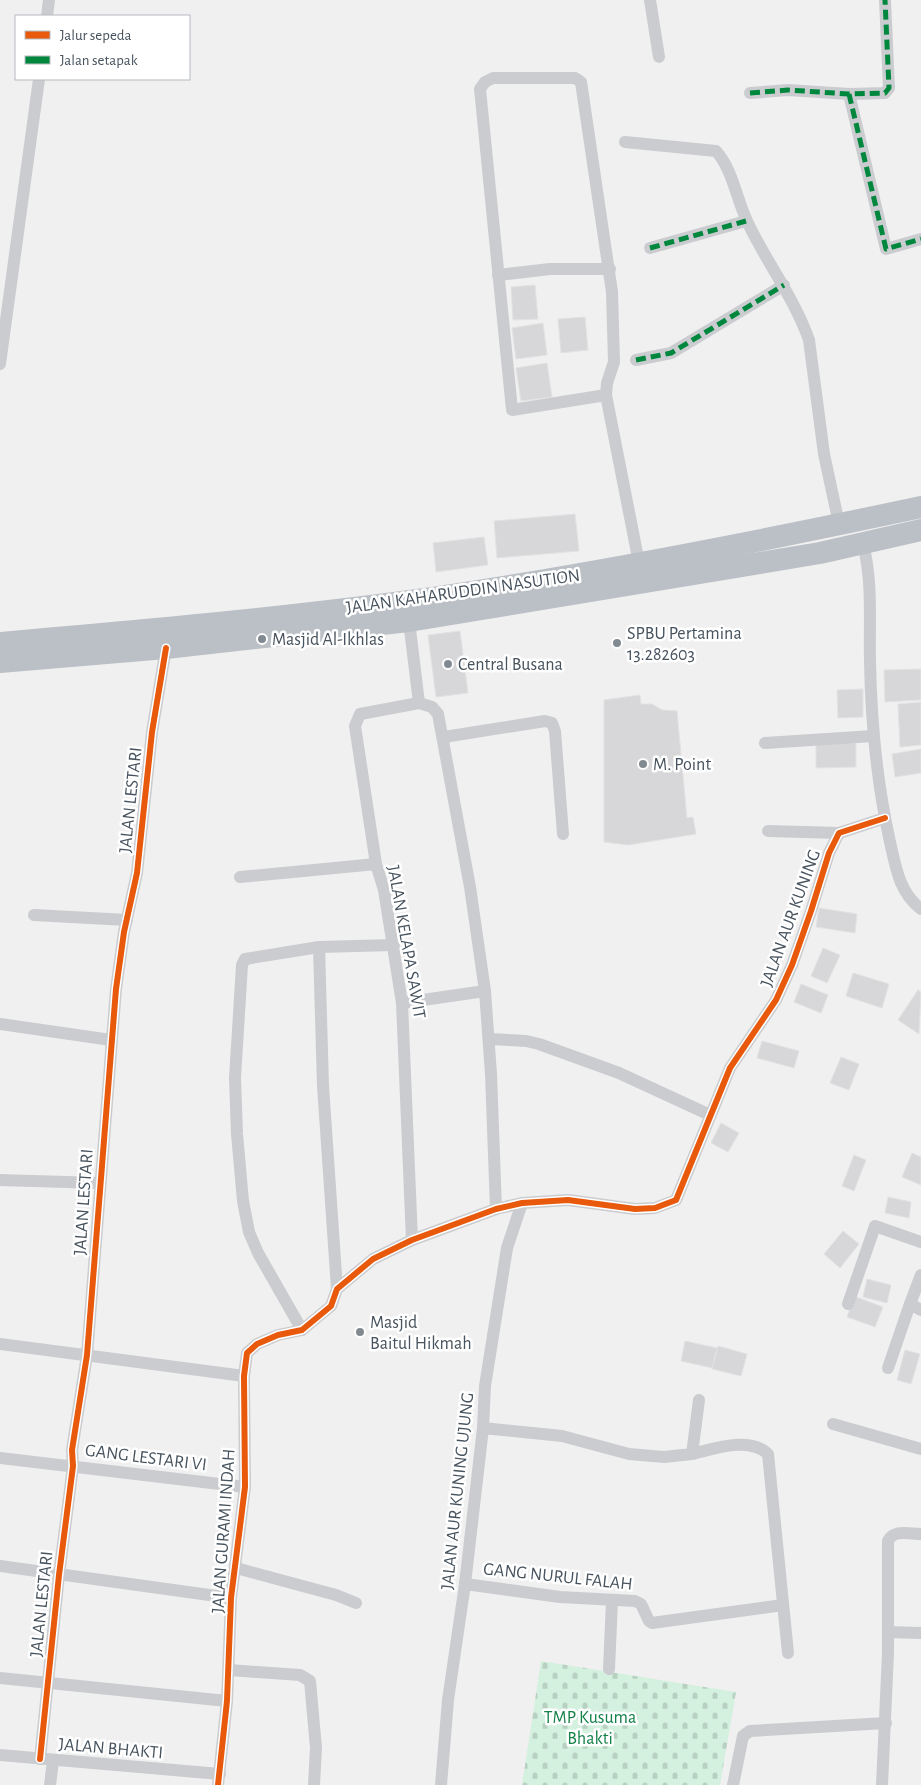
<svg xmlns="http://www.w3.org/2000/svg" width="921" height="1785" viewBox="0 0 921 1785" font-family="'Alegreya Sans',sans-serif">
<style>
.cemetery{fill:url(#cemetery-stones)}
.building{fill:#d7d7d9;stroke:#e2e2e3}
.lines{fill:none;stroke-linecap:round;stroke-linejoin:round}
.street{stroke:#cacccf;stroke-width:12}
.highway{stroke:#bbc0c6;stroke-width:22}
.quiet{stroke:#00873e;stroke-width:5;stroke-dasharray:10 5;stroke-linecap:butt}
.cycleway-casing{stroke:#fff;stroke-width:9}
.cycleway{stroke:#e8590c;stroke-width:6}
.poi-dot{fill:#828a91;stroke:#fff;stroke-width:2}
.labels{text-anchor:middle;stroke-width:5;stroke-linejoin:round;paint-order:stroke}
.street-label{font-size:18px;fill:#47535e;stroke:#fff}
.poi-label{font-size:18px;fill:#47535e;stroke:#fff;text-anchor:start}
.park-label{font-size:18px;fill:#158249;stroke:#fff}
</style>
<defs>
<pattern id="cemetery-stones" width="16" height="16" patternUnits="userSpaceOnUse" patternTransform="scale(1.25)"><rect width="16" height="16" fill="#d4f0de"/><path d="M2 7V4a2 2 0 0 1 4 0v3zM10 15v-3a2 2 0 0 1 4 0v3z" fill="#b7d0c1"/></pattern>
</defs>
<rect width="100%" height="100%" fill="#f1f0f0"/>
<polygon class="cemetery" points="541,1661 736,1692 720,1785 522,1785"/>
<g class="building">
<polygon points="535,285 538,319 513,320 511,287"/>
<polygon points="585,317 588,350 561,353 558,319"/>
<polygon points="543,323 547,355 516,359 512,328"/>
<polygon points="547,363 552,397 521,401 516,368"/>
<polygon points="575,514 579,551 497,558 494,521"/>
<polygon points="484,537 488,565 436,572 433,543"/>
<polygon points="460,631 468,693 436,697 428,635"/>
<polygon points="921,669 921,700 885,702 884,670"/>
<polygon points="863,689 863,717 838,718 837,690"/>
<polygon points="640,695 641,704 652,704 662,710 677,711 687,818 693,817 696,834 628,845 604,842 604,700"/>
<polygon points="921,702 921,745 900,747 898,704"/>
<polygon points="816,743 856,743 856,767 816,768"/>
<polygon points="921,749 921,773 895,777 892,754"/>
<polygon points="819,908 857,914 855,933 816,927"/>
<polygon points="823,948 840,955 827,983 811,976"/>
<polygon points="853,973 889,984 882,1008 846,996"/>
<polygon points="801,984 828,995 821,1013 794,1002"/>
<polygon points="918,990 921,992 919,1034 898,1020"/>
<polygon points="762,1041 799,1051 794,1068 757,1058"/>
<polygon points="841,1057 859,1064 849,1090 830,1083"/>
<polygon points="721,1123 739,1133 728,1152 711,1143"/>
<polygon points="912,1153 921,1157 921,1185 902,1177"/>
<polygon points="854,1155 866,1160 854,1191 842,1186"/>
<polygon points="888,1197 911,1202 909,1218 885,1213"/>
<polygon points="843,1231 859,1244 840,1268 824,1254"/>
<polygon points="867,1279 891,1285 887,1303 863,1297"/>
<polygon points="854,1296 883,1307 875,1327 847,1317"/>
<polygon points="685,1341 717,1348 712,1368 681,1361"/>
<polygon points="718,1346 747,1354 741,1376 712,1369"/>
<polygon points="905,1350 920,1354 911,1384 897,1380"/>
</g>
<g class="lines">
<g class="street">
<polyline points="650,0 659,57"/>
<polyline points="47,16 49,0"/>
<polyline points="750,93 788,90 849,94 885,93 889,88 885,0"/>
<polyline points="849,94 886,249 921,239"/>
<path d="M625,142L716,151C733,170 736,198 747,221C766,262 794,297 809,340L824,454L839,524"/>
<polyline points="650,248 746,221"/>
<polyline points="498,275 550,269 610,269"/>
<polyline points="636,360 671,353 784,285"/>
<polyline points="0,364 39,79"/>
<polyline points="606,395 512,410 480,89 485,82 493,78 575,78 581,82 612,292 614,362 607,383 606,395 639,563"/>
<path d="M863,544C873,582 869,623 870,661C871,722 877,783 890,842C896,868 899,892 921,909"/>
<polyline points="409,621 419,703 432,707 438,714 470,887 485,991 491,1074 496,1209"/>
<polyline points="444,737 545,721 552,723 555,731 563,834"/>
<polyline points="765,743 873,736"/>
<polyline points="768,831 839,833"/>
<polyline points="240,877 376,864"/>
<polyline points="34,915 127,920"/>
<polyline points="319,947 323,1086 337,1289"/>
<polyline points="402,1003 485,991"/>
<polyline points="0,1024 111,1040"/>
<polyline points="490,1039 526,1041 539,1044 619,1073 710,1115"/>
<polyline points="0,1180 100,1183"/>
<polyline points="412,1240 402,1003 384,890 376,864 355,726 360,714 419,703"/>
<polyline points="921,1275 910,1304 921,1310"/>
<polyline points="848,1304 875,1226 921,1242"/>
<polyline points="302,1330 258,1253 249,1232 243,1201 237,1134 235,1078 242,965 245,959 319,947 394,945"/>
<polyline points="0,1344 244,1376"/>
<polyline points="888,1368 910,1304"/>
<polyline points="833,1424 921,1449"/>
<polyline points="483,1428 562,1436 629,1454 664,1457 692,1454 699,1400"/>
<path d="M692,1454C714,1449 749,1436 768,1454L788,1653"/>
<polyline points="0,1458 245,1487"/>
<polyline points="0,1566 231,1598"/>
<polyline points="236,1568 336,1595 356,1603"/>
<polyline points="465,1584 560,1597 635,1601 641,1604 649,1621 652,1623 783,1605"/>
<polyline points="888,1632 921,1633"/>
<polyline points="609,1669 612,1601"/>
<polyline points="229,1670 300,1675 310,1681 316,1748 314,1785"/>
<polyline points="0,1678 227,1701"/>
<polyline points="0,1755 220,1774"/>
<polyline points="40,1759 59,1575 73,1466 72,1450 87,1355 116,989 124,932 137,873 152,732 166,648"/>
<polyline points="50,1785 53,1761"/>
<polyline points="218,1785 227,1701 231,1598 245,1487 244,1376 247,1353 257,1344 278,1335 302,1330 331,1306 337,1289 373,1259 412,1240 496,1209 522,1203 568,1200 635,1209 655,1208 676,1200 730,1068 776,1000 792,965 811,911 829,853 839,833 885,818"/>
<polyline points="441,1785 448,1700 465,1584 483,1428 485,1386 507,1248 522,1203"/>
<polyline points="733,1785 743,1736 750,1731 886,1723"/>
<path d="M882,1785L888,1653V1541C894,1529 909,1534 921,1534"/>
</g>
<g class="highway">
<path d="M0,643C137,631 274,619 410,601C581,577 752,543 921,507"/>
<polyline points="0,662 166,648 409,621 820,553 921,530"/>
</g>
<g class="quiet">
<polyline points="750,93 788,90 849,94 885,93 889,88 885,0"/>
<polyline points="849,94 886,249 921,239"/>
<polyline points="650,248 746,221"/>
<polyline points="636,360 671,353 784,285"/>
</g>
<defs>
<g id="cycleway">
<polyline points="40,1759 59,1575 73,1466 72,1450 87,1355 116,989 124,932 137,873 152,732 166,648"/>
<polyline points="218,1785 227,1701 231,1598 245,1487 244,1376 247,1353 257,1344 278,1335 302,1330 331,1306 337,1289 373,1259 412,1240 496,1209 522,1203 568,1200 635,1209 655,1208 676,1200 730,1068 776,1000 792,965 811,911 829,853 839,833 885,818"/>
</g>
</defs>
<use href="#cycleway" class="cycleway-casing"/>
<use href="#cycleway" class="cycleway"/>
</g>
<g class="poi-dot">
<circle cx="262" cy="639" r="5"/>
<circle cx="617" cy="643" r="5"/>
<circle cx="448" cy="664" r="5"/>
<circle cx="643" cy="764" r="5"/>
<circle cx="360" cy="1332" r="5"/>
</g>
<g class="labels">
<g class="street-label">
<text transform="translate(463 591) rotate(-8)" y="6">JALAN KAHARUDDIN NASUTION</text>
<text transform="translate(130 800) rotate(-84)" y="6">JALAN LESTARI</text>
<text transform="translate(790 918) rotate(-70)" y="6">JALAN AUR KUNING</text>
<text transform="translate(407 942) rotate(80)" y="6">JALAN KELAPA SAWIT</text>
<text transform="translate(83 1202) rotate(-86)" y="6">JALAN LESTARI</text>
<text transform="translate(146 1457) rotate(7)" y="6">GANG LESTARI VI</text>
<text transform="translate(457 1491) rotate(-84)" y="6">JALAN AUR KUNING UJUNG</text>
<text transform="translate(223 1531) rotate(-86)" y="6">JALAN GURAMI INDAH</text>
<text transform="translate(558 1576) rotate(6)" y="6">GANG NURUL FALAH</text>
<text transform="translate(41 1604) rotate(-84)" y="6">JALAN LESTARI</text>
<text transform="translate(111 1748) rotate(5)" y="6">JALAN BHAKTI</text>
</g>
<g class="poi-label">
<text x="627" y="639">SPBU Pertamina<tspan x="627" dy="21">13.282603</tspan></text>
<text x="272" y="645">Masjid Al-Ikhlas</text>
<text x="458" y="670">Central Busana</text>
<text x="653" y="770">M. Point</text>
<text x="370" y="1328">Masjid<tspan x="370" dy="21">Baitul Hikmah</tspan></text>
</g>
<g class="park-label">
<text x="590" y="1723">TMP Kusuma<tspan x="590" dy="21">Bhakti</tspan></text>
</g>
</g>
<rect x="15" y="15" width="175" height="65" fill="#ffffff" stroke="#b5babf"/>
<rect x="25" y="31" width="25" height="8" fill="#e8590c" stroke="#b5babf"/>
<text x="60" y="40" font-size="15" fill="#47535e">Jalur sepeda</text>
<rect x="25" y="56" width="25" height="8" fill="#00873e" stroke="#b5babf"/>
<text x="60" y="65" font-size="15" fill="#47535e">Jalan setapak</text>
</svg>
